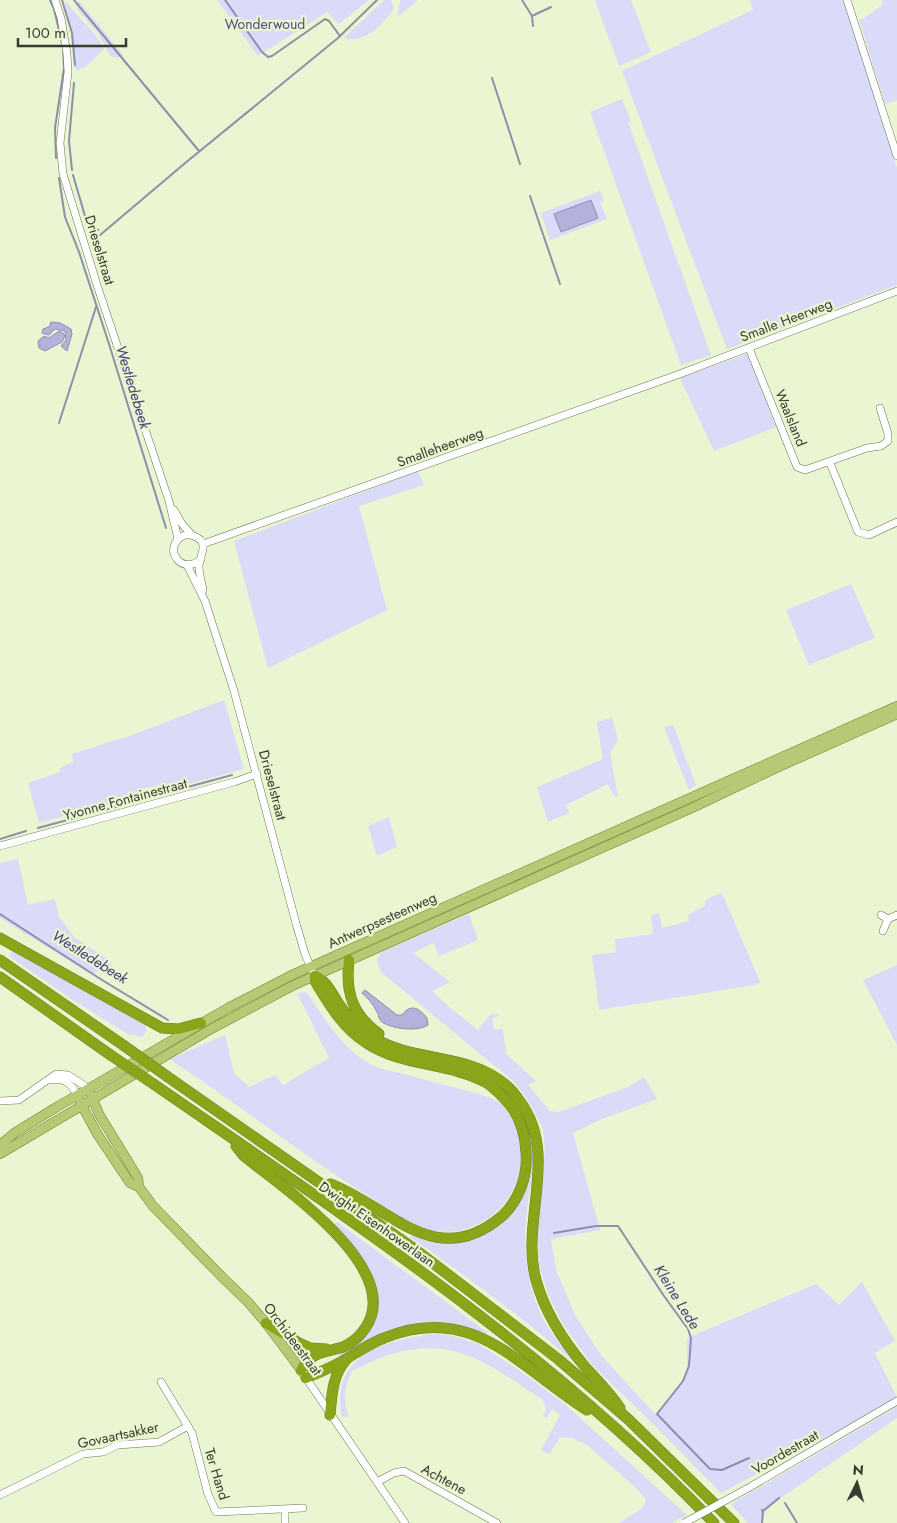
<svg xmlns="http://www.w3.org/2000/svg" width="897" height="1523" viewBox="0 0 897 1523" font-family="Jost,sans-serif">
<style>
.green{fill:#dadaf9}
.water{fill:#b4b2dd;stroke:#8f8fa9}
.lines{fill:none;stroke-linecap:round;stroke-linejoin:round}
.stream{stroke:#8f8fa9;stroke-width:2}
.minor-casing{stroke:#6b7555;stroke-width:8}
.major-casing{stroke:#6d8121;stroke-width:10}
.highway-casing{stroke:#6d8121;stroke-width:11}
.minor{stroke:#fff;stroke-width:7}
.major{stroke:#b8c976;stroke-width:9}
.highway{stroke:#89a51a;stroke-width:10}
.minor-bridge-casing{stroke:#6b7555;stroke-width:8;stroke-linecap:butt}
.highway-bridge-casing{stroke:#6d8121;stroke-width:11;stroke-linecap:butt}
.minor-bridge{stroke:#fff;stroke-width:7}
.highway-bridge{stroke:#89a51a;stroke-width:10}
.labels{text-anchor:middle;stroke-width:4.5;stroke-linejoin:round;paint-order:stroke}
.park-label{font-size:14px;fill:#4f4a82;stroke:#eaf5d1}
.street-label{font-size:14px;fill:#393d2f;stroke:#eaf5d1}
.water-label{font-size:15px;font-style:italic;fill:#464077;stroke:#eaf5d1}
</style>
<rect width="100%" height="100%" fill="#eaf5d1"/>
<g class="green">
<polygon points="217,0 369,0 339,24 327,12 258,56"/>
<path d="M384,0H391L394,9C384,23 364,45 344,38Z"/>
<polygon points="400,0 418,0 397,17"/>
<polygon points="595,0 631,0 651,52 619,66"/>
<polygon points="750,0 845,0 897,168 897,285 727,349 622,71 753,10"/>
<polygon points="882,0 897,0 897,100 885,104 859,20 863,19 882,5"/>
<polygon points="65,1 97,37 104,49 85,67 77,71 74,67 73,42"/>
<polygon points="79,1 124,56 115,58 110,55 98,33 77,9 76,5"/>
<polygon points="622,99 631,121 628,122 711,355 681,365 590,112"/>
<polygon points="600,191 604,201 600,203 607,219 550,240 541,213"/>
<polygon points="747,354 776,427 714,451 680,378"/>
<polygon points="418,471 424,485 359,506 387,610 268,668 234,541"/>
<polygon points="851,584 875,638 809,665 786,610"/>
<polygon points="224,700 244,769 162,791 160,785 141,789 143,794 39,823 28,783 60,772 60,768 73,762 72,754 132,735"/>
<polygon points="612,718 618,740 610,753 618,796 615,797 608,784 566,805 569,813 548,822 537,787 603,759 597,722"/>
<polygon points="673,725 696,785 689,790 664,727"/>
<polygon points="389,817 397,847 377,856 368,826"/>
<polygon points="18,859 28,905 55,899 59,917 75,938 110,960 113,971 107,967 93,974 89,973 0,918 0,863"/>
<polygon points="722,893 760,982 755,985 599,1010 592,955 616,952 615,939 653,934 651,915 659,913 662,928 689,921 688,915 705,906 705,901 711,897"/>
<path d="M469,914L478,940L439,956L433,943L413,953L450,982L432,991L448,1006L478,1030L490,1015L499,1014V1016L492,1018L494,1030L503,1029L506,1054L536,1081L528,1085L550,1111L559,1112L628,1087L644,1077L657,1099L602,1119L573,1133L600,1230L551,1239L556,1270L575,1315L601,1355L655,1414C664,1405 683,1386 686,1373C688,1362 687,1349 687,1338L816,1284L839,1305L862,1282L895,1341L875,1353L897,1397L858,1420L721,1493L649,1420L592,1365L563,1324L549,1297L539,1265L537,1230L545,1150L543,1129L534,1111L523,1093L513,1081L388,978L381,972L377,961L380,953L384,951Z"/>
<polygon points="14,949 146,1026 146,1031 143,1037 128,1034 70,998 9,956"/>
<polygon points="897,965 897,1045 863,980"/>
<path d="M306,992C326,1019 340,1047 370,1064C377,1069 387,1070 395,1072C420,1078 444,1085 468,1091C478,1094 492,1097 500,1103C503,1105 506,1109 507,1112C521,1130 524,1154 518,1177C507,1216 463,1242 423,1228C402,1222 383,1205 365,1194C298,1152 236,1102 169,1059L225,1035L234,1073L249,1087L275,1075L283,1085L329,1058L297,993Z"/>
<path d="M528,1128H531C538,1159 529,1188 526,1219C523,1259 529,1303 554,1336C560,1344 567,1352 573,1360L574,1362C522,1317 466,1276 410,1237L412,1235L429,1242L464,1243L465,1241L504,1220L531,1160Z"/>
<path d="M337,1222L488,1333L486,1336C477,1332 467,1328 458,1325C415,1313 373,1337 338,1357L337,1355L351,1348L371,1325L375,1318L376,1295L374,1280L361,1257L334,1225Z"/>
<path d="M433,1334L449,1335L477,1343L519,1370L567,1406L687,1515L672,1523H619L640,1510L645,1504V1498L635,1487L587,1445L572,1438L560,1437L549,1454L541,1450L560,1415L552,1409L547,1418L543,1416L546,1409L543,1400C491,1366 456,1335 391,1354C378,1358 365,1365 352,1371C344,1390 342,1397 349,1416L342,1417C330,1355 383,1341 433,1334Z"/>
<polygon points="897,1407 897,1418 785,1495 765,1511 763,1523 748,1523 731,1504"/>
</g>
<g class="water">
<polygon points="591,200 598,218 561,232 554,214"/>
<polygon points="51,322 60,323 71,329 72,334 67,351 61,346 66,340 65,331 55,329 49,335 42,333 43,329 49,327"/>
<polygon points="59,331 63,333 65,336 62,342 45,351 39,348 38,341 44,336 49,338"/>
<path d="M365,990L397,1015H402C411,1003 419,1008 427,1018L428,1025C418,1032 392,1029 382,1022C378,1019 379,1015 377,1012C373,1004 368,998 362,993Z"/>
</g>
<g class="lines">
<g class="stream">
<polyline points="50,0 54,9 62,43"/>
<polyline points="62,0 72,33 75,65"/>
<polyline points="74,0 199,151"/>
<polyline points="225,0 262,52 268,57 272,56 325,19 329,21 340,36"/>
<polyline points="522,0 532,16 551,7"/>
<polyline points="532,16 533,26"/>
<polyline points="492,78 520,164"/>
<polyline points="56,158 55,128 64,68 63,48"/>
<polyline points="72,170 69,141 74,83"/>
<polyline points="73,175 85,216"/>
<polyline points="59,178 65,217 79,252 109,344 166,528"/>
<polyline points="530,196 560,284"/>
<polyline points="90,234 93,241 184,164 338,38 377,0"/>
<polyline points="59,423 96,307"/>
<polyline points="162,794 232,775"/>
<polyline points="38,828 145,799"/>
<polyline points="0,839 26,831"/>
<polyline points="0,914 102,980 168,1020"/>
<polyline points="554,1233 596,1226 618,1226 664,1296 688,1329 691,1338 689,1366 683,1381 657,1414 710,1469 722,1470 749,1458"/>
<polyline points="785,1503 797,1523"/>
<polyline points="762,1510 763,1511 762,1523"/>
<polyline points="763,1511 779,1498"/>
</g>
<defs>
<g id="minor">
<polyline points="55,0 61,18 67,54 68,72 60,143 63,174 97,285 169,501 178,539"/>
<polyline points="847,0 897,156"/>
<polyline points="749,348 797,467 805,470 867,448 881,446 888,441 888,434 880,408"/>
<polyline points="830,463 858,532 869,535 897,522"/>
<polyline points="174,510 182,524 192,535"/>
<polyline points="203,544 677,375 897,291"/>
<path d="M201,559C194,566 183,567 177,559C167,547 181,530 194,536C211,543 199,555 199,567C199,574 202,583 203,590"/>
<polyline points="187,565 205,601 234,691 297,927 305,954 312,970"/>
<polyline points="0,846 234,782 257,774"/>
<polyline points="881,915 888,919 897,915"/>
<polyline points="883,931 888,919"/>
<path d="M49,1080C65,1079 69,1080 77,1095"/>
<polyline points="0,1101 19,1100 56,1074 68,1075 85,1086 88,1089"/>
<polyline points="306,1378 405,1523"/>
<polyline points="161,1382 192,1433 208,1494 216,1512 303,1508"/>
<polyline points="377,1482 394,1473 404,1471 497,1523"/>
<polyline points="750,1487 897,1401"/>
<polyline points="0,1495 83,1454 103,1452 118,1445 159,1442 188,1426"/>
<polyline points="285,1510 285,1523"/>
</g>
<g id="major">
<polyline points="91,1095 99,1114 138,1178 139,1187"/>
<polyline points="80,1102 98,1135 130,1183 139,1187 153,1206 224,1279 247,1301 266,1323 304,1374"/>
<polyline points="0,1145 16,1132 55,1108 228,1008 294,974 897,706"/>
<polyline points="0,1154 211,1029 292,986 694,807 774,769 897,714"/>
</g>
<g id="highway">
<polyline points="0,938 162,1028 178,1029 201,1023"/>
<polyline points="0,960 123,1045"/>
<path d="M349,960C345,993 353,1015 379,1034"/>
<path d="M315,976C328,981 333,997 341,1007C350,1019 361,1030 374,1038C415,1063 469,1052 507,1086C513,1091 517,1097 521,1103C559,1156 520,1222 536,1280C545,1313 564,1342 586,1368C598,1381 610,1393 620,1408"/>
<path d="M315,976V981C329,1004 342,1027 365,1042C401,1067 449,1062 487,1083C493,1087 498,1092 504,1098C519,1113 525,1131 526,1152C528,1176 519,1201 501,1217C435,1272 389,1206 330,1184"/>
<polyline points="0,977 109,1054"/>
<polyline points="168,1077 416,1250 558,1359 628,1419 734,1523"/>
<path d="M155,1085C349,1219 550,1351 714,1523"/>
<path d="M236,1146L244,1156C282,1187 404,1268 366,1327C361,1335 352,1343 343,1347C331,1351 317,1351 308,1361C305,1363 303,1367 301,1370"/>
<polyline points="266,1323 299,1343 310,1348 326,1349"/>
<path d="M306,1378C318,1373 330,1368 341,1362C355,1354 368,1344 384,1338C473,1301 520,1368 587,1410"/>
<path d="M330,1415C332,1395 332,1376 346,1360"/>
</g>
</defs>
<use href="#minor" class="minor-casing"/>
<use href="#major" class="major-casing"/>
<use href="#highway" class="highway-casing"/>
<use href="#minor" class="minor"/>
<use href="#major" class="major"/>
<use href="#highway" class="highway"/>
<defs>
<polyline id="minor-bridge" points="684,1523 750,1487"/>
<g id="highway-bridge">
<polyline points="123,1045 168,1077"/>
<polyline points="109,1054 155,1085"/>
</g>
</defs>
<use href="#minor-bridge" class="minor-bridge-casing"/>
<use href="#highway-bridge" class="highway-bridge-casing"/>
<use href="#minor-bridge" class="minor-bridge"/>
<use href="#highway-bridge" class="highway-bridge"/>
</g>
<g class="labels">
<g class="park-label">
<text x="265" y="29">Wonderwoud</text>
</g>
<g class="street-label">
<text transform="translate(100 250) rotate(73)" y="5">Drieselstraat</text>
<text transform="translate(786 320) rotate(-21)" y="5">Smalle Heerweg</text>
<text transform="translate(791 418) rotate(68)" y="5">Waalsland</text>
<text transform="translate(440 447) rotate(-20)" y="5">Smalleheerweg</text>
<text transform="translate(273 785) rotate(75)" y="5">Drieselstraat</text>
<text transform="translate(125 799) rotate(-15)" y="5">Yvonne Fontainestraat</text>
<text transform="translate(382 920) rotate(-24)" y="5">Antwerpsesteenweg</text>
<text transform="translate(377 1224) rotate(35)" y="5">Dwight Eisenhowerlaan</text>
<text transform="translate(293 1339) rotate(53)" y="5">Orchideestraat</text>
<text transform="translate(118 1435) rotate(-12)" y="5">Govaartsakker</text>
<text transform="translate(785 1452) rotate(-30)" y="5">Voordestraat</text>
<text transform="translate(217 1474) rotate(73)" y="5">Ter Hand</text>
<text transform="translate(444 1479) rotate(28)" y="5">Achtene</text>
</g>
<g class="water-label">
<text transform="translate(133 387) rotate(73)" y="5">Westledebeek</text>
<text transform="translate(90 957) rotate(32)" y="5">Westledebeek</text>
<text transform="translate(677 1297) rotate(58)" y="5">Kleine Lede</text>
</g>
</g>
<g transform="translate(857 1483) rotate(5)" stroke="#eaf5d1" stroke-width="4" paint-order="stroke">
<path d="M0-4L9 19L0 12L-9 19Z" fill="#393d2f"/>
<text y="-8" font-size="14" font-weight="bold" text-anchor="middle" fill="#393d2f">N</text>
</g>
<path d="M18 38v8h108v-8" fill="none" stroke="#393d2f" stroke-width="2.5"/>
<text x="25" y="38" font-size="15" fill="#393d2f" stroke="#eaf5d1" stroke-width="4" paint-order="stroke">100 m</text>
</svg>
